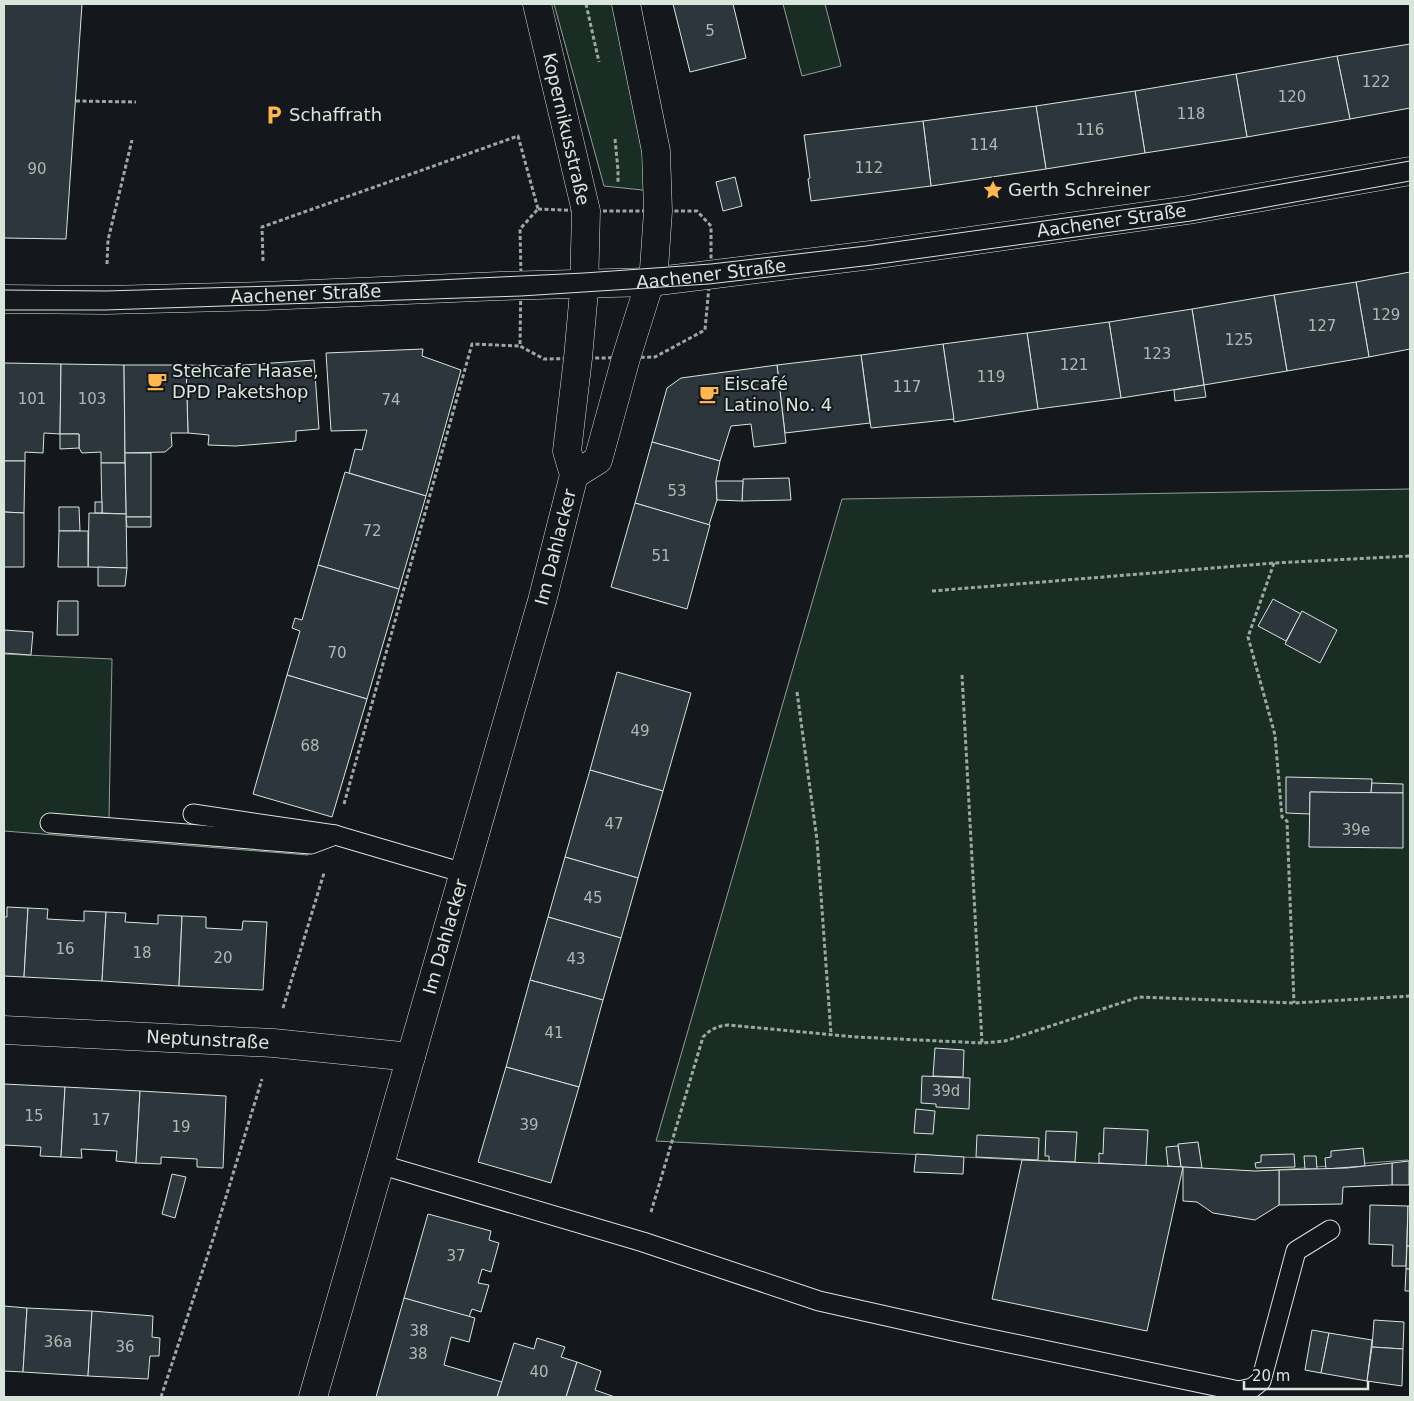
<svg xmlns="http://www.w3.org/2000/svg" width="1414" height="1401" viewBox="0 0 1414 1401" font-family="'DejaVu Sans',sans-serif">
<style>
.green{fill:#1a2d24;stroke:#939e99}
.building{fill:#2c363c;stroke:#d8e6dc}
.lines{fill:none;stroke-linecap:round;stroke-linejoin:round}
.service-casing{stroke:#d8e6dc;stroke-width:21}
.minor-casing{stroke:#d8e6dc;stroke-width:29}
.path{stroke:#9da8a2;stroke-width:3;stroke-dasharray:4 2.5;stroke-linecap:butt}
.service{stroke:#14181c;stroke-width:19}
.minor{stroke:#14181c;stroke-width:28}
.tram{stroke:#d8e6dc;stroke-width:1}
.labels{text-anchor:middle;stroke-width:4;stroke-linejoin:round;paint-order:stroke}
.number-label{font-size:15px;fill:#adbab4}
.poi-label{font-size:18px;fill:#d8e6dc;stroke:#14181c;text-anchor:start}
.street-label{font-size:18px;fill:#d8e6dc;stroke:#14181c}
</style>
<rect width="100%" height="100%" fill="#14181c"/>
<g class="green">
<polygon points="554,4 621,4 652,191 604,186"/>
<polygon points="783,4 825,4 841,66 802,76"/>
<polygon points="1410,489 1410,1170 1408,1160 1251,1172 656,1141 842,499"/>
<polygon points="4,654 112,659 109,819 313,835 308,855 4,831"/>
</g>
<g class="building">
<polygon points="4,4 82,4 66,239 4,238"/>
<polygon points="673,4 733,4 746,58 690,72"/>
<polygon points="1410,44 1410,108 1350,119 1337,56"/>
<polygon points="1337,56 1350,119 1247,137 1236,74"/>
<polygon points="1236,74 1247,137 1145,153 1135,91"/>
<polygon points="1135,91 1145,153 1046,169 1036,106"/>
<polygon points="1036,106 1046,169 931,186 923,121"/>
<polygon points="923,121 931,186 811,201 808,179 810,178 804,135"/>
<polygon points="735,177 742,206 723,211 716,182"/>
<polygon points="1410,272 1410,349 1369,357 1356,282"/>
<polygon points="1356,282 1369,357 1287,371 1274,295"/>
<polygon points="1274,295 1287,371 1204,385 1192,309"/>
<polygon points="1192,309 1204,385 1121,398 1109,322"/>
<polygon points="1109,322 1121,398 1038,409 1027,333"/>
<polygon points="1027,333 1038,409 954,422 943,344"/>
<polygon points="943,344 954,419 871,428 861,355"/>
<polygon points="423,349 422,356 461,370 426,496 349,473 355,449 362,450 367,430 331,431 326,353"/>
<polygon points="861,355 870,423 785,433 777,365"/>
<polygon points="314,360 319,429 296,431 296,441 236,446 208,445 209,435 188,433 186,365 231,366"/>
<polygon points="4,363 61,364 60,434 44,433 43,453 25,452 25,461 4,461"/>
<polygon points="61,364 124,365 125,463 101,463 101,452 82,453 79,448 79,434 60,434"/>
<polygon points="124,365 186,365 188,433 171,433 172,446 165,452 125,453"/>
<polygon points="777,365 786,443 754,447 751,424 731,426 720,461 652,442 667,388 681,378"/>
<polygon points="1204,385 1206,397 1175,401 1174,390"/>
<polygon points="60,434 79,434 79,448 60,449"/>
<polygon points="652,442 720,461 716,481 717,500 709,525 635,503"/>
<polygon points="125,453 151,453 151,517 126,517"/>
<polygon points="4,461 25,461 24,513 4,512"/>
<polygon points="101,463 125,463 126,514 102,513"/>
<polygon points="345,472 426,496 399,589 318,565"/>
<polygon points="789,478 791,500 742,501 743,479"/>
<polygon points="716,481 743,481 742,501 717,500"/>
<rect x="95" y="502" width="7" height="11"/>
<polygon points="635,503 710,525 687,609 611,587"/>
<polygon points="59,507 79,507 80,531 59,531"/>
<polygon points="4,512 24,513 24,567 4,567"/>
<polygon points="89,513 126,514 127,568 88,567"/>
<polygon points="126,517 151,517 151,527 127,527"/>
<polygon points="59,531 88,531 88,567 58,567"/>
<polygon points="318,565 399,589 367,699 287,675 300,631 292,628 295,618 302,620"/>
<polygon points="98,567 127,568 125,586 98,586"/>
<polygon points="1273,599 1301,614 1286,641 1258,626"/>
<polygon points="58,601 78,601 78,635 57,635"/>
<polygon points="1302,611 1337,630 1320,663 1285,644"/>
<polygon points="4,630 33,632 31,655 4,653"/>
<polygon points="617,672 691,693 663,791 590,770"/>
<polygon points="287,675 367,699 332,817 253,794"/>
<polygon points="590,770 663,791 638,878 565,857"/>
<polygon points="1286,777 1372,779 1371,793 1310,792 1310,814 1286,813"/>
<polygon points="1372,783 1403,784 1403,793 1371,793"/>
<polygon points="1310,792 1403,793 1403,848 1309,847"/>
<polygon points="565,857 638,878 621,938 548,917"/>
<polygon points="7,907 28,908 24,977 4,976 4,917 7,917"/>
<polygon points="28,908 48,909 47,919 84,921 84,911 106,912 102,981 24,977"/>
<polygon points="106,912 126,913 125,922 158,924 158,915 182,916 179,986 102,981"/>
<polygon points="182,916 206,917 206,928 242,930 243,921 267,922 263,990 179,986"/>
<polygon points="548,917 621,938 603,1000 530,980"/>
<polygon points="530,980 603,1000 579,1087 506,1067"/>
<polygon points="935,1048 964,1050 963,1077 933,1076"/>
<polygon points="506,1067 579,1087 551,1183 478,1162"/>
<polygon points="922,1076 970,1078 969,1109 936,1107 936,1104 921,1103"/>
<polygon points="4,1084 65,1087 61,1157 40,1156 41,1147 4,1145 4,1151"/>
<polygon points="65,1087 140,1091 136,1163 116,1161 117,1151 81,1149 82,1158 61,1157"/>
<polygon points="140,1091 226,1096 223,1168 197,1167 197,1159 161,1157 161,1164 136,1163"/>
<polygon points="916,1109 935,1111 933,1134 914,1133"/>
<polygon points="1104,1128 1148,1130 1146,1166 1099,1163 1099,1153 1103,1154"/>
<polygon points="1046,1131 1077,1132 1075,1162 1049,1161 1049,1156 1045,1156"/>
<polygon points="977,1135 1039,1138 1038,1160 976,1157"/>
<polygon points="1198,1142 1202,1168 1181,1167 1178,1144"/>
<polygon points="1178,1146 1181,1167 1168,1166 1166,1147"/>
<polygon points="1363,1148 1365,1166 1326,1169 1325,1158 1331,1157 1331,1151"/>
<polygon points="916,1154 964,1157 963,1174 914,1172"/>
<polygon points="1294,1154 1295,1167 1256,1168 1255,1163 1261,1162 1261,1155"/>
<polygon points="1304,1156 1316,1156 1317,1169 1305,1169"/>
<polygon points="1022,1160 1183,1167 1147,1331 992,1299"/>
<polygon points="1409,1161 1409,1185 1392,1185 1392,1163"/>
<polygon points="1392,1163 1392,1185 1343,1187 1342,1204 1279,1205 1279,1170 1347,1168"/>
<polygon points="1183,1167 1255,1171 1279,1170 1279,1205 1255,1220 1213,1213 1197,1202 1183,1201"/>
<polygon points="172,1174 186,1177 175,1218 162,1214"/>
<polygon points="1370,1205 1408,1206 1406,1266 1392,1266 1393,1245 1369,1244"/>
<polygon points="1408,1206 1410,1206 1410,1246 1407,1246"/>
<polygon points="428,1214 491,1231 489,1240 499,1243 491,1272 482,1269 478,1283 489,1285 481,1312 472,1309 469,1317 404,1298"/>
<polygon points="1407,1246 1410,1246 1410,1269 1406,1269"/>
<polygon points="1406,1269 1410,1269 1410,1291 1405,1291"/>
<polygon points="404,1298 475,1318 469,1342 451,1337 444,1365 502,1382 497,1397 376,1397"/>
<polygon points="4,1306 27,1308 23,1372 4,1371"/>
<polygon points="27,1308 92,1311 88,1376 23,1372"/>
<polygon points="92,1311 153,1316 152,1337 160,1338 159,1356 150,1356 148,1379 88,1376"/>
<polygon points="1374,1320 1404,1322 1403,1349 1372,1347"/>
<polygon points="1312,1330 1329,1333 1321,1373 1305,1370"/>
<polygon points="1329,1333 1372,1340 1367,1381 1321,1373"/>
<polygon points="537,1338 565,1347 561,1357 577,1362 566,1397 497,1397 514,1343 534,1349"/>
<polygon points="1372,1347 1403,1349 1402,1386 1367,1381"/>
<polygon points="577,1362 601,1371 595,1390 615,1397 566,1397"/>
</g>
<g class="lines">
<defs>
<g id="service">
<polyline points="193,814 335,835 464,873"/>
<polyline points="50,823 311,844 335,835"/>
<polyline points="379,1164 643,1242 819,1301 962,1333 1239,1391 1252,1388 1261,1381 1296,1251 1330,1230"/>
</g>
<g id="minor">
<path id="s1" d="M4,299L106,300L264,296L500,286L650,282L871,255L1188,210L1410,171"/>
<polyline points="574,475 598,460 626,358 654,269 658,211 656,151 626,4"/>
<path id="s2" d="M4,1030L273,1043L411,1057"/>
<path id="s3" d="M313,1397L542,601L574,475L567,451L578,358L584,291L586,211L537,4"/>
</g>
</defs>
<use href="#service" class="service-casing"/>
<use href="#minor" class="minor-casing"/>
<g class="path">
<polyline points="586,4 599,62"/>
<polyline points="76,101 136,102"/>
<polyline points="615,139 618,170 618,183"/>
<polygon points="538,209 586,211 697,211 711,226 711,264 705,330 655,357 544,359 520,346 521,276 520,229"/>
<polyline points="263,261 262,227 518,136 538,209"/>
<polyline points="107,264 108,240 132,140"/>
<polyline points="1274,563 1248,637 1275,735 1282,817 1287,821 1294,1003"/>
<polyline points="932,591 1274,563 1410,556"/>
<polyline points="962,675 982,1043"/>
<polyline points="797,692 817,840 831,1034"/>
<polyline points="344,804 472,344 520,346"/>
<polyline points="283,1008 324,873"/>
<path d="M651,1212L703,1037C711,1029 717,1026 728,1025L856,1037L982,1043L1005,1041L1139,997L1294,1003L1410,996"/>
<polyline points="161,1397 214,1236 262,1079"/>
</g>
<use href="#service" class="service"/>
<use href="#minor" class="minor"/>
<g class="tram">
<polyline points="4,290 106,291 375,283 584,273 711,264 866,246 1186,201 1410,161"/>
<polyline points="4,310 105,310 521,296 709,284 872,265 1191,221 1410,181"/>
</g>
</g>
<defs>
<symbol id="parking-bare" viewBox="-9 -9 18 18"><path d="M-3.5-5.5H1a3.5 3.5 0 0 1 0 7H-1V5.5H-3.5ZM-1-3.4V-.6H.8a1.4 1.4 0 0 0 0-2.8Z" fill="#ffb74d" stroke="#14181c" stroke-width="2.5" paint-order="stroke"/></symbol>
<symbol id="sight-bare" viewBox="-9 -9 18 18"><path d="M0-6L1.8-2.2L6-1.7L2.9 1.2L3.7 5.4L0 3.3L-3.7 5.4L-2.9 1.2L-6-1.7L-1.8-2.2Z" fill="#ffb74d" stroke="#14181c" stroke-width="2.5" paint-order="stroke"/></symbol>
<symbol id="cafe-bare" viewBox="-9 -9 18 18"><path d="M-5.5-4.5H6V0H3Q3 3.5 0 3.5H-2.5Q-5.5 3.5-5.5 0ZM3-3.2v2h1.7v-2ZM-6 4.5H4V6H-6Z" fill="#ffb74d" stroke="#14181c" stroke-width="2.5" paint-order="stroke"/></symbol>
</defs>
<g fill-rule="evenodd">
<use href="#parking-bare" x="260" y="101" width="28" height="28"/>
<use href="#sight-bare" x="979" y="176" width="28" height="28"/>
<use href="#cafe-bare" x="143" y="367" width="28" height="28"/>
<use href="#cafe-bare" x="695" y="380" width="28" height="28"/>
</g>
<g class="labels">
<g class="number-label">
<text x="710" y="36">5</text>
<text x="1376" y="87">122</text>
<text x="1292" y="102">120</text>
<text x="1191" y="119">118</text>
<text x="1090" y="135">116</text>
<text x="984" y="150">114</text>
<text x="869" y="173">112</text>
<text x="37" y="174">90</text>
<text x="1386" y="320">129</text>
<text x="1322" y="331">127</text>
<text x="1239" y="345">125</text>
<text x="1157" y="359">123</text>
<text x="1074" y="370">121</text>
<text x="991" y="382">119</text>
<text x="907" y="392">117</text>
<text x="32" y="404">101</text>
<text x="92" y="404">103</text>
<text x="391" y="405">74</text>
<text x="677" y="496">53</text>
<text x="372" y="536">72</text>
<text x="661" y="561">51</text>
<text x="337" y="658">70</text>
<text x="640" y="736">49</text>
<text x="310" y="751">68</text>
<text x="614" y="829">47</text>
<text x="1356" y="835">39e</text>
<text x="593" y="903">45</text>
<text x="65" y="954">16</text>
<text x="142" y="958">18</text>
<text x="223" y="963">20</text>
<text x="576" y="964">43</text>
<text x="554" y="1038">41</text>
<text x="946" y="1096">39d</text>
<text x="34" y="1121">15</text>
<text x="101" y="1125">17</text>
<text x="529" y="1130">39</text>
<text x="181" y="1132">19</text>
<text x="456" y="1261">37</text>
<text x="419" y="1336">38</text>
<text x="58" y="1347">36a</text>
<text x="125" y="1352">36</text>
<text x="418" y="1359">38</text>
<text x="539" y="1377">40</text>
</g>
<g class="poi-label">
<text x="289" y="121">Schaffrath</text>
<text x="1008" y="196">Gerth Schreiner</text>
<text x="172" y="377">Stehcafe Haase,<tspan x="172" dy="21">DPD Paketshop</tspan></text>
<text x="724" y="390">Eiscafé<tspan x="724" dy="21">Latino No. 4</tspan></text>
</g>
<g class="street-label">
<text transform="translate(566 129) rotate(77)" y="6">Kopernikusstraße</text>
<text dy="6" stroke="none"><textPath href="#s1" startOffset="1112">Aachener Straße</textPath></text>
<text dy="6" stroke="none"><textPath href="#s1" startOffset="708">Aachener Straße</textPath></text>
<text dy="6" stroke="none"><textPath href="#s1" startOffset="302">Aachener Straße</textPath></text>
<text dy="6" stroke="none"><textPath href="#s3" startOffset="884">Im Dahlacker</textPath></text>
<text dy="6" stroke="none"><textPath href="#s3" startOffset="479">Im Dahlacker</textPath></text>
<text dy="6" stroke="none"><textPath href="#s2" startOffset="204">Neptunstraße</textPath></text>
</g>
</g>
<rect width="1414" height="1401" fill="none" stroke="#d8e6dc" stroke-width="10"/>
<path d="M1244 1381v8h124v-8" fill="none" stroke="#d8e6dc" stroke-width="2.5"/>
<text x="1252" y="1381" font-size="15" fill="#d8e6dc" stroke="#14181c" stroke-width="4" paint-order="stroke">20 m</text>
</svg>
